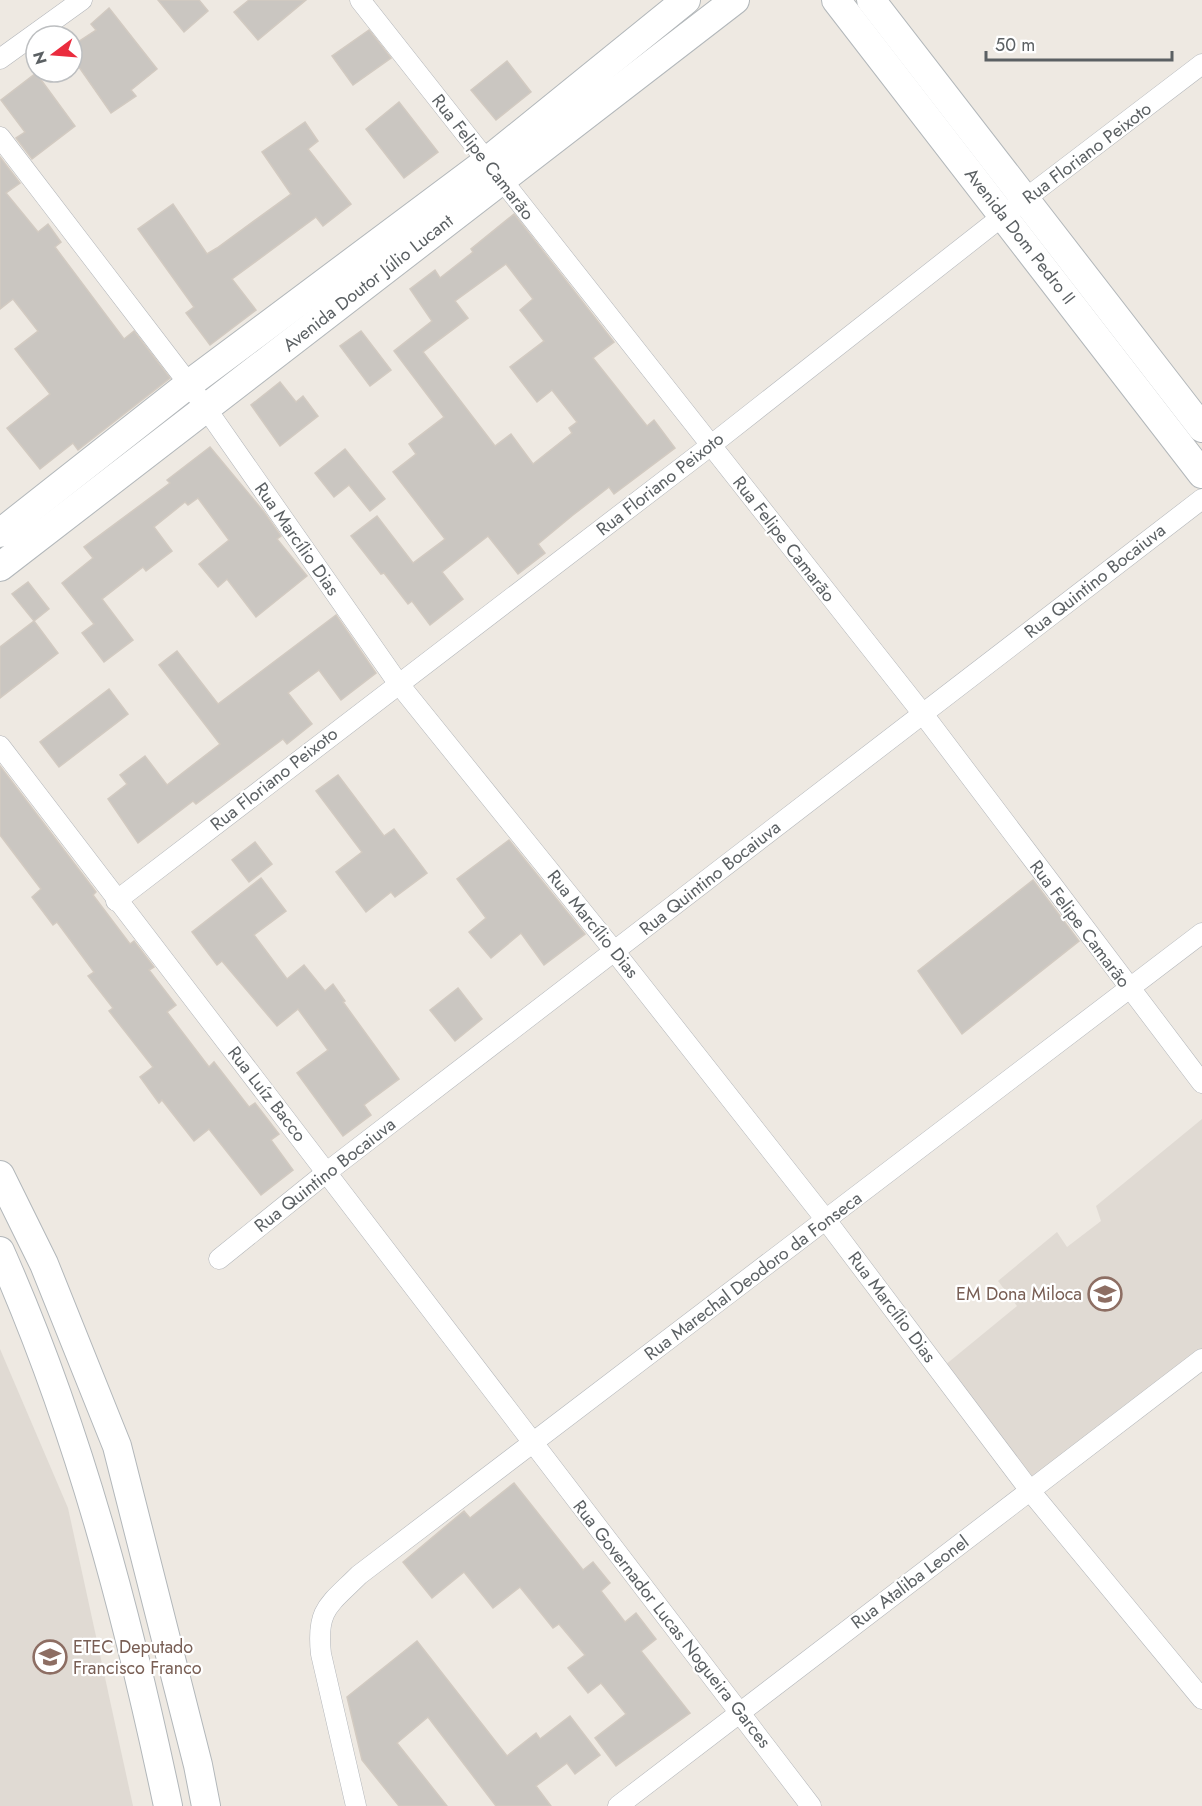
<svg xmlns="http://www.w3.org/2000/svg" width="1202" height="1806" viewBox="0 0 1202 1806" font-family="Jost,sans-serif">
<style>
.education{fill:#e0dad3}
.building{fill:#cac6c1;stroke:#d2cac1;stroke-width:1.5;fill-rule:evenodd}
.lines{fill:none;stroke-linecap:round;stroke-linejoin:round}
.street-casing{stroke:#b3b6ba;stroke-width:21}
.secondary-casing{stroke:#b2b7ba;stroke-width:30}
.street{stroke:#fff;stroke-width:20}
.secondary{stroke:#fff;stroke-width:28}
.labels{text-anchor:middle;stroke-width:4.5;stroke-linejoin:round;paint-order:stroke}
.street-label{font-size:18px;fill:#5b6063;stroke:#fff}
.education-label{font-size:18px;fill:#785e54;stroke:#fff;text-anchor:end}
</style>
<rect width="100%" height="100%" fill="#eee9e2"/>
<g class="education">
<polygon points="1202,1119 1202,1354 1031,1492 939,1370 1017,1306 998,1281 1057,1232 1067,1247 1101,1221 1096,1206"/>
<polygon points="0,1349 68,1508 133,1806 0,1806"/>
</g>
<g class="building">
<polygon points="158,0 199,0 208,11 184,32"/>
<polygon points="249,0 306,0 258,40 234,12"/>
<polygon points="109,8 157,69 131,90 136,96 111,113 72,57 72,46 96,30 91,24"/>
<polygon points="369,30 391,58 353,85 332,56"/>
<polygon points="507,61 531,92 496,120 471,90"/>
<polygon points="36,73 75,126 32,159 16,138 25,132 1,100"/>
<polygon points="399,102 438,152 404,178 366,129"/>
<polygon points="305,122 318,141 308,149 351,204 323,226 316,217 232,279 256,310 210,345 186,313 194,307 138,229 173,204 207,254 217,248 291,194 262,152"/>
<polygon points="0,157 20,183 6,193 38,232 48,224 61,242 55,247 124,339 134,331 170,378 78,450 73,443 40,469 7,428 50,394 15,349 38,331 13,299 0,309"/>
<path d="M514,214L614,342L593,358L647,426L654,420L675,448L614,494L609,487L573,515L538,544L545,553L518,574L488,536L442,572L463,599L430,625L412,601L408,604L384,573L381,574L351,536L377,516L413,563L445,539L393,472L416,454L409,444L444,417L394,351L432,321L410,289L435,270L440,278L473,252L471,249ZM506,264L533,299L520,310L544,341L510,367L537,402L552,390L577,422L569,428L572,433L533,464L511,434L495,446L423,352L468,318L455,301Z"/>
<polygon points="361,331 391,370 370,386 340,346"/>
<polygon points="280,382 296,402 303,396 318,416 280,446 251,405"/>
<polygon points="210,447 264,512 281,536 277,539 307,576 256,617 227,579 218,587 199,564 229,540 198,498 188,505 185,502 154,527 172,551 146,571 143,567 102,599 133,640 104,662 82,633 94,624 62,583 93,558 84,547 170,483 167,480"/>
<polygon points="345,449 385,499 370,511 349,485 334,497 315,473"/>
<polygon points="28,582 49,609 34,621 12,594"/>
<polygon points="336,615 376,673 341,700 319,670 288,693 312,724 287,744 283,739 196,804 193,801 138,843 108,799 127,784 120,775 145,756 167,785 220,744 159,665 177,651 218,704"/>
<polygon points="34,621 58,653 0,698 0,647"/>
<polygon points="109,689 128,714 59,767 40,742"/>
<polygon points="0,766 96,892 93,895 130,944 134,941 154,967 149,970 176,1005 167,1012 209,1067 214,1062 249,1107 255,1103 279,1134 271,1140 293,1170 261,1195 209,1129 194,1141 162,1100 159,1103 140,1077 153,1067 109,1011 113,1008 88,976 94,972 57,922 53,925 32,897 41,889 0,835"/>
<polygon points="338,775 384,836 394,829 427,873 395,897 391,892 366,912 336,872 362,852 316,791"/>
<polygon points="509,840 585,934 544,965 521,933 491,958 469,932 486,918 457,879"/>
<polygon points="255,842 272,864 249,882 232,860"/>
<polygon points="261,878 286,911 254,935 287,979 304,965 325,991 333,984 345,1001 343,1002 399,1079 364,1105 371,1115 343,1136 297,1073 328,1050 298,1009 277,1026 222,961 217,965 192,932"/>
<polygon points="1033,880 1079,941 962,1034 918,971"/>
<polygon points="458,988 482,1019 455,1041 430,1010"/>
<polygon points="514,1483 583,1570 593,1562 610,1583 601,1591 625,1622 636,1613 656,1639 641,1651 690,1713 616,1766 595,1738 626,1714 601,1683 588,1693 568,1668 585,1655 559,1624 553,1628 520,1587 493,1608 464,1572 432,1598 403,1562 464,1511 470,1518"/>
<polygon points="417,1641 507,1756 536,1733 540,1739 570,1716 600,1755 575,1774 567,1763 536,1786 551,1806 496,1806 428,1717 397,1743 447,1806 399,1806 362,1760 347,1697"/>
</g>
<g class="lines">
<defs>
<g id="street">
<polyline points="360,0 923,714 1202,1083"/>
<polyline points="0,59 82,0"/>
<polyline points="0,137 189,384 398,683 615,952 826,1220 1031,1492 1202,1699"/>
<polyline points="0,746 811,1806"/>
<polyline points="116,901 710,446 1004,215 1202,64"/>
<polyline points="219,1259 327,1172 1202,499"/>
<path d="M356,1806L321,1654C316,1609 329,1605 359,1575L1202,933"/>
<polyline points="618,1806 1202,1359"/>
</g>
<g id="secondary">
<polyline points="836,0 1202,474"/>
<polyline points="871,0 1202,428"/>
<polyline points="0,533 189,384 486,162 686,0"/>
<polyline points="0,567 735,0"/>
<polyline points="0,1175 44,1264 117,1446 198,1765 206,1806"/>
<path d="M0,1251C79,1429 128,1616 168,1806"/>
</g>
</defs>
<use href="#street" class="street-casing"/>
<use href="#secondary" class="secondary-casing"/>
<use href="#street" class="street"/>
<use href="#secondary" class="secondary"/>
</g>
<defs>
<symbol id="school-ring" viewBox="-11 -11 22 22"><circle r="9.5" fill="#fff" stroke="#8d6e63" stroke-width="1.5"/><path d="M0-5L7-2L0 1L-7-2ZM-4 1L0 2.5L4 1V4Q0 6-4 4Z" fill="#8d6e63"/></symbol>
<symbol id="university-ring" viewBox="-11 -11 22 22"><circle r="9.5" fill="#fff" stroke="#8d6e63" stroke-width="1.5"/><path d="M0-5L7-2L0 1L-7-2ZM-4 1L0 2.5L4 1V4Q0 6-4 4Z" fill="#8d6e63"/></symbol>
</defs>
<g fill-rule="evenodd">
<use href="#school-ring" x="1086" y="1275" width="38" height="38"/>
<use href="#university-ring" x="31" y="1638" width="38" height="38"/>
</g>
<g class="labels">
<g class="street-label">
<text transform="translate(1087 153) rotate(-37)" y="6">Rua Floriano Peixoto</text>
<text transform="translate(483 157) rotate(52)" y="6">Rua Felipe Camarão</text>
<text transform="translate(1020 236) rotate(52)" y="6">Avenida Dom Pedro II</text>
<text transform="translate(368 283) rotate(-38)" y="6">Avenida Doutor Júlio Lucant</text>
<text transform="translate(660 484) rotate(-38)" y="6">Rua Floriano Peixoto</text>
<text transform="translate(297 539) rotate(55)" y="6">Rua Marcílio Dias</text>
<text transform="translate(784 539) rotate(52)" y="6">Rua Felipe Camarão</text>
<text transform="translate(1095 581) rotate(-38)" y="6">Rua Quintino Bocaiuva</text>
<text transform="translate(274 779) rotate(-38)" y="6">Rua Floriano Peixoto</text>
<text transform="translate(710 878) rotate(-38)" y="6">Rua Quintino Bocaiuva</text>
<text transform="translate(593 924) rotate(51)" y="6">Rua Marcílio Dias</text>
<text transform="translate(1080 924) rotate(53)" y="6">Rua Felipe Camarão</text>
<text transform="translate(267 1094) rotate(52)" y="6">Rua Luíz Bacco</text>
<text transform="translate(325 1175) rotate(-38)" y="6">Rua Quintino Bocaiuva</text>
<text transform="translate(753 1276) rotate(-37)" y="6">Rua Marechal Deodoro da Fonseca</text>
<text transform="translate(892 1307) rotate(53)" y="6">Rua Marcílio Dias</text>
<text transform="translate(910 1582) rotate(-37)" y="6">Rua Ataliba Leonel</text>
<text transform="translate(672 1624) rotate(52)" y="6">Rua Governador Lucas Nogueira Garces</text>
</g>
<g class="education-label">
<text x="1082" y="1300">EM Dona Miloca</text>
<text x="73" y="1653" text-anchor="start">ETEC Deputado<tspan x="73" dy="21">Francisco Franco</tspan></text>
</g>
</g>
<g transform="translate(54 54) rotate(254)"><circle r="28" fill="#ffffff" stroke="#bdbfc1" stroke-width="1.5"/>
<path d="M0-4.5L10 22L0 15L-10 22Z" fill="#ea2c3e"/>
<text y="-9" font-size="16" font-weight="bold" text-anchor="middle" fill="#5b6063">N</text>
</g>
<path d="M986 51v9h186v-9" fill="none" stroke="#5b6063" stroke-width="3"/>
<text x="995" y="51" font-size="18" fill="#5b6063" stroke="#ffffff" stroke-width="4.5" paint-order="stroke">50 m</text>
</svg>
